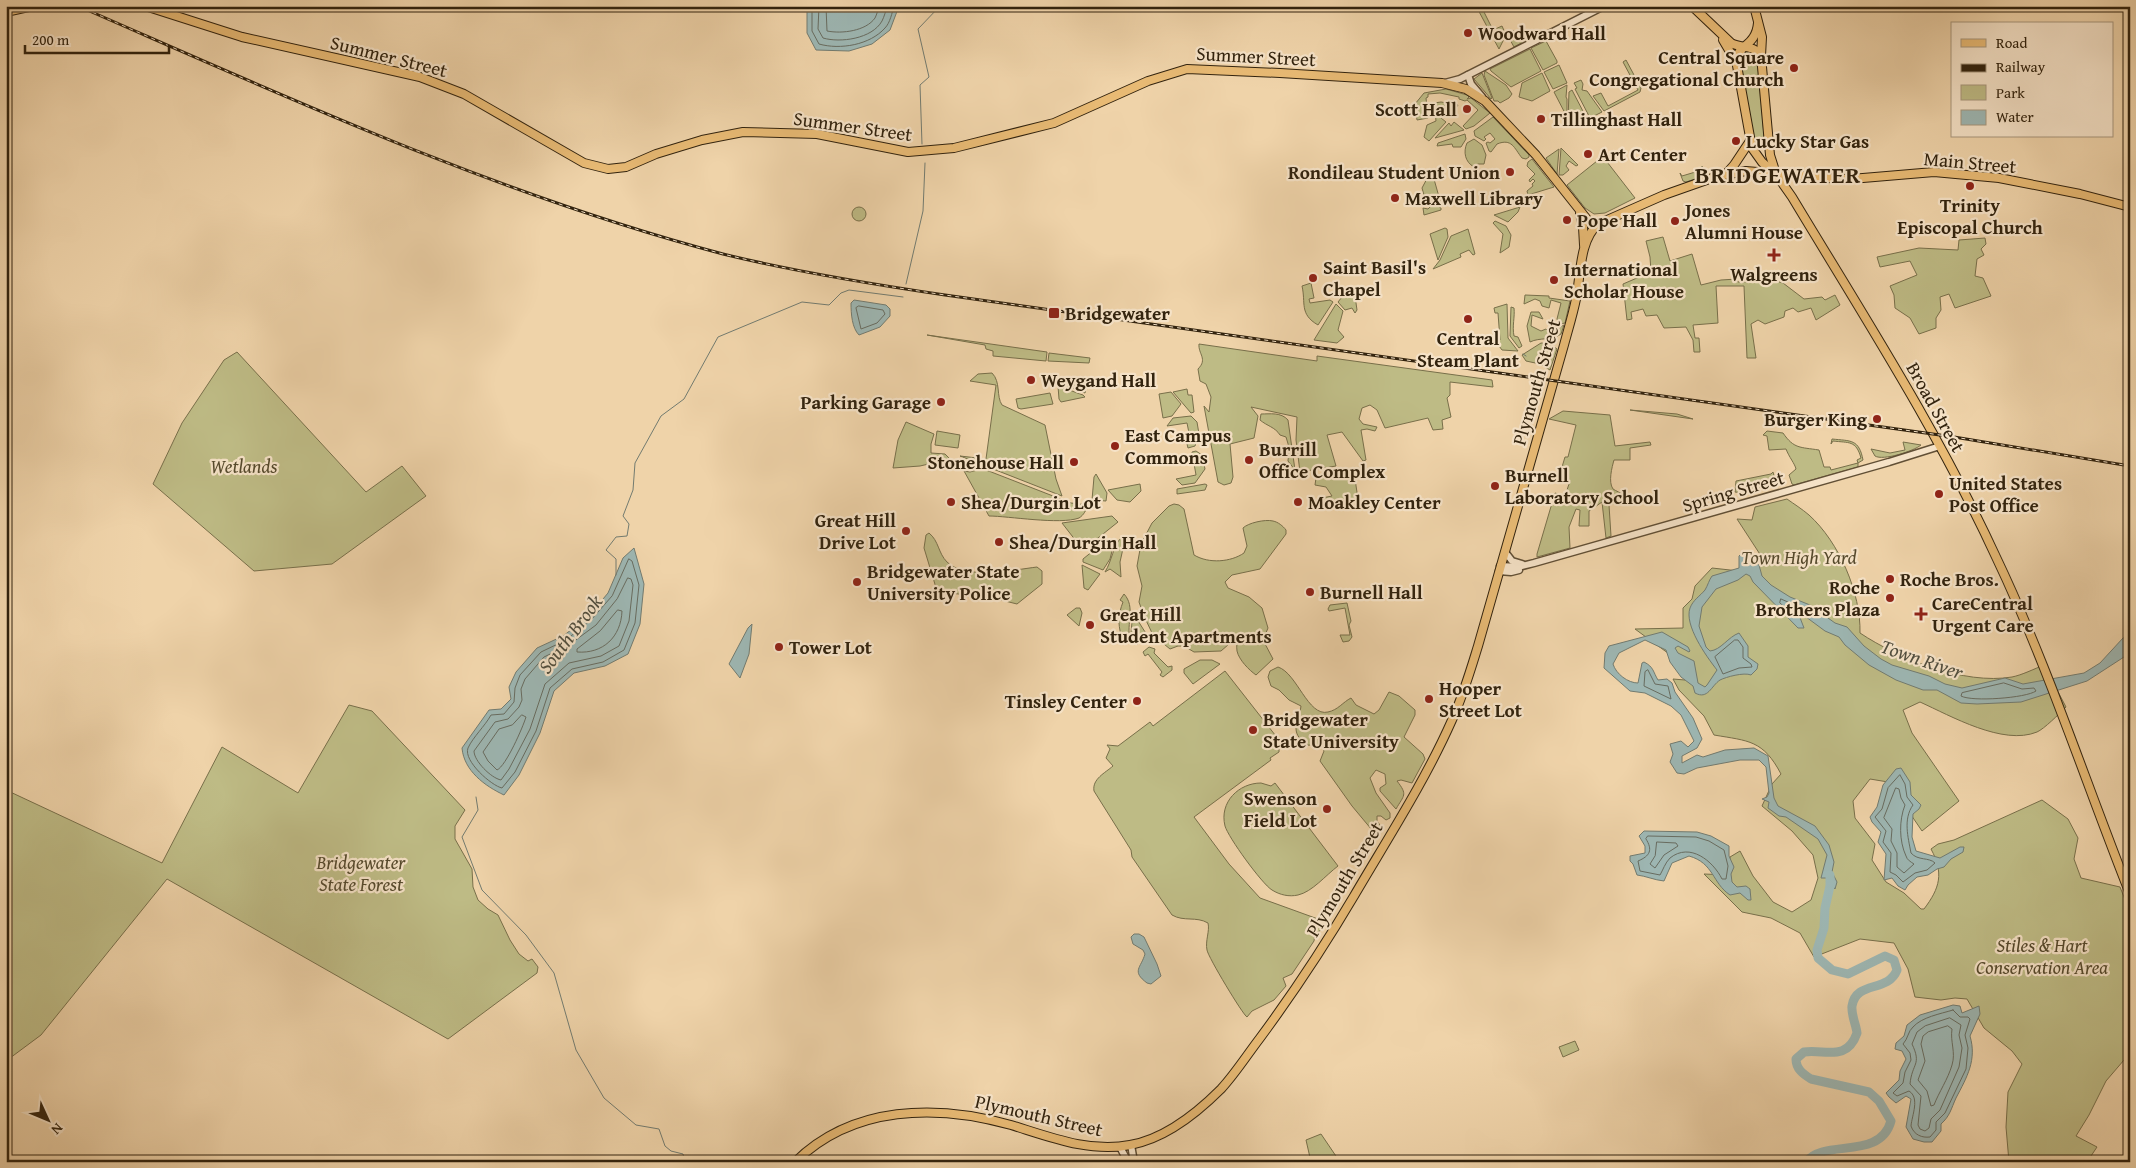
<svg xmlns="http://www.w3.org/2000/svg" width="2136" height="1168" viewBox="0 0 2136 1168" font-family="'Gentium Book Plus',serif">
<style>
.green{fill:#bebb85;stroke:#786f4a}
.water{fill:#9db6b2;stroke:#727b70}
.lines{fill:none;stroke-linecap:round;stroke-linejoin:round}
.shore{stroke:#686c60;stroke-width:1}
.stream{stroke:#727b70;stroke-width:1}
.river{stroke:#9db6b2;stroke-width:9}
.minor-casing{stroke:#614f35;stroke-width:9}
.major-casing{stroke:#32230e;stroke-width:10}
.minor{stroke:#f5e2c7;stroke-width:6}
.major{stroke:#e8ba74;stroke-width:8}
.rail-casing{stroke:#32230e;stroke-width:3}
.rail{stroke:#f5e2c7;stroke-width:1;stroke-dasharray:4;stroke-linecap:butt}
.poi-dot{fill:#8f2418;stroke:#f5e2c7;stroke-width:2}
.labels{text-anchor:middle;stroke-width:4.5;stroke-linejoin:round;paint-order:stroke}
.poi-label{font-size:19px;font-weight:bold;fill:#32230e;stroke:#f5e2c7;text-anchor:start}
.street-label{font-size:19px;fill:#32230e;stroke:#f5e2c7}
.park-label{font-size:19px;font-style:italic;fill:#55492c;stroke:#f5e2c7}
.water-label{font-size:20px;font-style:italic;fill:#524f3f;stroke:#f5e2c7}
.district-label{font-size:24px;font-weight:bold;letter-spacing:1px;fill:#32230e;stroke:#f5e2c7}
</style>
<rect width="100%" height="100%" fill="#efd3a9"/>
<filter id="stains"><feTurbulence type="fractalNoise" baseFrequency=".004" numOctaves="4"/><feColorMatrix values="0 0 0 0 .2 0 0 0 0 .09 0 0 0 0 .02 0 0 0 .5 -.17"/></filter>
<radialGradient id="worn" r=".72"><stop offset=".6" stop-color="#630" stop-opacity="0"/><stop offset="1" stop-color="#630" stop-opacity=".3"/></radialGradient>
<g class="green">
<polygon points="1476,6 1481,6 1493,30 1502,26 1506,35 1499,49"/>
<polygon points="1513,30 1516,36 1528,30 1525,41 1514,47 1508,36"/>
<polygon points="1546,41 1557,61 1557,63 1543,70 1531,48"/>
<polygon points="1530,49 1541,71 1511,87 1491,71 1490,69"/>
<polygon points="1749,50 1758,56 1764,136 1762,141 1757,143 1753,140 1740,59 1744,52"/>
<polygon points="1626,60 1641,88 1640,92 1604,111 1593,96 1601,93 1608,106 1638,90 1623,62"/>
<polygon points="1559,65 1567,83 1553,89 1544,72"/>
<polygon points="1485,71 1506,85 1512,94 1509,98 1500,103 1498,101 1494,101 1484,75"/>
<polygon points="1482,73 1492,98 1491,99 1474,79"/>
<polygon points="1542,73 1550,91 1532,101 1519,97 1522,83"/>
<polygon points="1581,80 1583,84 1582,90 1587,91 1602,112 1590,118 1575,89 1577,88 1574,83"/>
<polygon points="1567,85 1566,97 1567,99 1567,117 1554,92"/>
<polygon points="1446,89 1467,95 1469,97 1467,99 1471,98 1490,113 1474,126 1466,129 1463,126 1478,110 1467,100 1465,101 1459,99 1459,97 1440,93 1428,94 1428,97 1426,98 1428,118 1417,120 1415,104 1424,93"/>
<polygon points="1572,90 1587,119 1571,126 1568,120 1569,92"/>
<polygon points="1441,102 1458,105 1452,114 1448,112 1441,118 1446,122 1429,141 1424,137 1427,125 1436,121 1434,103"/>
<path d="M1493,117L1529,155V157L1526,159L1522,158C1514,148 1512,138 1497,144L1491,152L1489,151L1486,143L1488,142L1490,143L1495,139L1490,133L1484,137L1486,139L1484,141L1475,136L1474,131Z"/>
<polygon points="1454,122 1464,130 1435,138 1449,123 1451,126"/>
<polygon points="1465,134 1466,139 1461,147 1453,147 1452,144 1437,146 1438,143"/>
<path d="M1474,139L1482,145L1486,155L1484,164H1478L1474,167C1465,162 1463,152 1467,143Z"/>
<polygon points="1561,148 1578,165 1576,166 1569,161 1566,166 1569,170 1563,175 1559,175"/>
<polygon points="1559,149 1557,174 1546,158"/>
<polygon points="1602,157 1604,158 1635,198 1605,213 1594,214 1585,208 1567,185"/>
<polygon points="1532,159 1554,187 1528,195 1527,191 1533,186 1532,184 1535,181 1533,179 1530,182 1529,180 1535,174 1527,166 1528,162"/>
<polygon points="1702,166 1704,176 1686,182 1683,181 1680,173 1682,176 1702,170"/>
<polygon points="1432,172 1441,204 1440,205 1424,195 1422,188 1430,173"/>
<polygon points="1422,196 1441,208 1441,210 1424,215 1423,208 1428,209 1431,206 1427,203 1423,206"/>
<circle cx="859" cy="214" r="7"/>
<polygon points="1520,207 1518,212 1508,222 1494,215"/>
<polygon points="1495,221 1506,226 1511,235 1509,247 1500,253 1503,234 1493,223"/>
<polygon points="1445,228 1447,229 1448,237 1438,260 1430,234"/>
<polygon points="1468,229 1475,254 1473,255 1469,250 1460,254 1461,257 1433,269 1440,260 1451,236"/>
<polygon points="1663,237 1670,261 1692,254 1701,285 1721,280 1737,279 1738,282 1776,281 1783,283 1804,299 1822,297 1825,300 1835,295 1840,305 1816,320 1811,308 1798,312 1793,308 1785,311 1784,317 1765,324 1758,320 1751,324 1756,358 1747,358 1744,286 1716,286 1718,323 1693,325 1695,338 1699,338 1700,352 1694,352 1693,340 1686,327 1664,328 1657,315 1646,316 1643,309 1631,312 1632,319 1627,320 1623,284 1651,272 1650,257 1646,241"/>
<polygon points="1985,238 1986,244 1981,249 1984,255 1977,259 1975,276 1983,278 1991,296 1955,308 1949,294 1940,297 1941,310 1936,318 1936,328 1919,334 1910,318 1895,308 1894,295 1890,286 1917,275 1910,261 1880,267 1877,257 1919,248 1958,250 1959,240"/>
<path d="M1311,283L1314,298L1309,299L1310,303L1330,300L1333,302L1318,325C1299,314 1306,303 1302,286Z"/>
<polygon points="1354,289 1357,310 1355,313 1352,308 1345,310 1338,302 1346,292"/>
<polygon points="1525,295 1549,296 1549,298 1570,301 1565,323 1560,324 1554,330 1552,325 1558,322 1557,319 1561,303 1551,300 1549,308 1542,306 1540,301 1535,299 1524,304"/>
<polygon points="1336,304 1343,311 1338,330 1344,337 1337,343 1314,340"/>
<polygon points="1507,304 1508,338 1518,351 1502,350 1496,342 1500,340 1498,313 1495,313 1494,308"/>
<path d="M1511,307L1514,308C1515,317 1512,326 1514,336L1518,337L1522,346L1519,348L1510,336Z"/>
<path d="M1531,312H1539L1543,319L1532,315L1531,326L1541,331L1546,329L1550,333L1564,325L1561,334C1552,341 1540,337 1530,342L1527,326Z"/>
<polygon points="927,335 1047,352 1046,361 993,356 993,351 986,349 985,345"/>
<polygon points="1541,343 1551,344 1557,349 1550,370 1540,364 1526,361 1522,355"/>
<path d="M1199,344L1317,361V356L1492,380L1493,387L1450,382V395L1447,398L1451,417L1442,420L1443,429L1433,430L1428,418L1385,428L1377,410L1370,405L1362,408L1359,419L1363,424L1377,427L1375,431L1367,429L1361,430L1366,460L1363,461L1342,432L1327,435L1336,466L1300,472L1296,440L1297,417L1251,407L1258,416L1254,438L1230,444L1233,477L1231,483L1224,485L1218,482L1204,406L1209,412L1211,397L1206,384L1200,381L1198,369C1208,359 1198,354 1199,344Z"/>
<polygon points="237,352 366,492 402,466 426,496 332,564 254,571 153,484 182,423 224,360"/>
<polygon points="1049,353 1090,358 1089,363 1048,361"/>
<path d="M992,373C1001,382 996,396 1002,405L1045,425L1056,479L1062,496L960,456L986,459L996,385L970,381L978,374Z"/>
<polygon points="1084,377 1087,382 1085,393 1060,383 1063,380"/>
<polygon points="1058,386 1083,395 1085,397 1061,402 1059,399"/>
<polygon points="1187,389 1188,395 1192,395 1194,412 1191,413 1173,392"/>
<polygon points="1171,392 1181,404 1172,416 1163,418 1159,394"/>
<polygon points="1050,393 1053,404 1021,409 1018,408 1016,399"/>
<polygon points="1630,410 1677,414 1693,419"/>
<path d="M1563,411L1610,415L1615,446L1650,442L1651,445L1630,448V460H1614C1612,467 1608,482 1613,489C1616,491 1621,493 1624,495L1622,501L1609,505L1611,536L1606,538L1602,502L1589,511V526H1579L1580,510L1576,509L1569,527L1570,548L1537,557V554L1555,493L1565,496L1570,481L1559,477L1565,457H1568L1576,425L1549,419Z"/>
<path d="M1261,414C1270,414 1281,412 1288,420L1295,470L1288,461L1289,447L1286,437L1280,435C1275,427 1267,426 1260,420Z"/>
<polygon points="1191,416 1197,422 1200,440 1196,443 1195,446 1188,448 1187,444 1191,443 1187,423 1167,426 1173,418"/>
<polygon points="906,422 934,434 931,444 931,453 945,454 950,459 920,466 893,468 898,440"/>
<polygon points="937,431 960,435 958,448 935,445"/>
<path d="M1767,431L1783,433C1794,449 1800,447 1819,450L1824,467H1830L1831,470L1858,463L1857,460L1861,458C1856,440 1849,443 1833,441L1831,444L1832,439C1851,441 1859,439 1863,460L1858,463V467L1794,485L1792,484L1789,475L1796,469C1795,464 1789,457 1786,449L1769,450L1767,436L1763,435Z"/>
<path d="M1903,442L1921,445C1914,451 1883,461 1875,456L1871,449L1890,453L1905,450Z"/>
<polygon points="1196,451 1202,455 1205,469 1195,483 1182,485 1176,479 1196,475 1192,452"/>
<path d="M963,461L1071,503L1088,505C1086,510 1084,515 1079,518C1060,525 1008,516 989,516L964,471L970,472L977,470Z"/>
<polygon points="1773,472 1776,483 1774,484 1744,493 1735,492 1736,481 1771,474"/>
<polygon points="1096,474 1107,493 1106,501 1092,500 1094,477"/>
<polygon points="1345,474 1355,479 1358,499 1350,501 1349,498 1346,498 1346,501 1322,506 1320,502 1322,498 1332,496 1326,487 1315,485 1316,478"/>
<polygon points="1140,484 1141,491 1130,502 1117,500 1108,490"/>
<polygon points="1205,484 1207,485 1205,490 1177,494 1177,489"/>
<path d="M1787,499C1794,504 1802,509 1809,515C1839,542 1861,593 1860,633C1899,659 1964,685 2012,677C2022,675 2034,669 2044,665L2066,707C2059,714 2044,729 2037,732C2003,746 1951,716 1920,702L1903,710L1912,733L1959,801L1922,831L1905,806L1894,783L1870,779L1853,801L1855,818L1875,844L1872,860L1886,882L1904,893L1921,909H1924C1940,888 1944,873 1931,849L1938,844L1954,840L2042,800L2068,819L2078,838L2074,859L2081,878L2120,887L2130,912V1053L2106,1081L2089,1115L2076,1136L2097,1147L2087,1162H2009L2006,1127L2008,1092L2022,1064L2012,1051L1984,1028L1967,999L1955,998L1941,1000L1915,997L1908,969L1894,943L1860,939L1814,957L1800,933L1771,918L1742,912L1704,874L1729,875L1730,857L1740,851L1753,876L1773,902L1792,912L1811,900L1818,878L1813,855L1792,831L1762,806L1772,784L1781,774C1763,740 1749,741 1714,735L1704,716L1679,690L1673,679L1685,680L1676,659L1635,629L1683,628V608L1692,599L1695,586L1712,568L1748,572L1765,562L1737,519L1752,520L1755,507Z"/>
<path d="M1174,504L1179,505L1184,509L1194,555C1209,564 1231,562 1244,553L1247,546L1243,528C1248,523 1265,519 1273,521C1278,522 1283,526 1286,530V534L1260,569L1232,575L1225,582L1228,588L1249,597L1262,608L1268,628L1263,640L1273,659L1256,675C1249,670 1239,660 1237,651C1236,645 1238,643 1236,638L1221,651L1194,652L1184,646H1178L1170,649L1153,635L1144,616L1139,602L1142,586L1137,566L1141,544L1152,523L1169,506Z"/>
<polygon points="1112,516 1118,522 1088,546 1076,541 1062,523"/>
<path d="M929,533C939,541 938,553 947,562C965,580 1013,570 1037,567L1042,571V584L1017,604L1001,600L937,591L924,548L926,535Z"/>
<path d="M1122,537L1124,544L1120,562L1121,577L1110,569L1105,572C1112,561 1113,545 1122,537Z"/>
<polygon points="1104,542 1106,544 1110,542 1113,547 1110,559 1103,570 1083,562 1083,559"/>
<polygon points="1082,565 1100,574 1088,590 1084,588"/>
<path d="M1124,594C1136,607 1126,624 1130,639L1121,635C1118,623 1118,615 1123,602L1120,600Z"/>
<polygon points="1347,603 1351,621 1349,625 1352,637 1349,641 1343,642 1340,635 1350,635 1345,608 1329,611 1328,609 1330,605"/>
<polygon points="1076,608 1080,608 1082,613 1079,626 1067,615"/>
<polygon points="1133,613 1147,635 1137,645 1131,632"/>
<polygon points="1149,647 1155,649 1154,653 1168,667 1172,666 1172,670 1163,677 1160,675 1162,672 1148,654 1145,656 1143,652"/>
<polygon points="1200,660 1212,660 1220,664 1193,684 1184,673 1184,669"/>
<path d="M1278,667C1297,673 1308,717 1328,712C1338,710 1343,702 1351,698L1356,705L1374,714L1379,710L1389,692L1399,696L1415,710V715L1404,737L1423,754L1425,759L1412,783L1401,780L1397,781C1408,795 1404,795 1396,809L1380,791V788L1386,784L1385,774L1376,770L1370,778L1376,793L1390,813V818L1386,820L1381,816H1377V821L1383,829V831L1376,832L1372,830L1352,806L1320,761L1324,751C1321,742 1314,746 1307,745C1288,731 1299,723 1301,706L1289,700L1279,690L1271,686L1268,677L1270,671Z"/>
<path d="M1225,671L1279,740V752L1270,758L1271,760L1194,817L1229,864L1260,898L1318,919L1321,930L1315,934L1314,941L1292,974L1283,978L1286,986L1274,1000L1252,1011L1247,1017C1243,1015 1208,957 1207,950C1205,941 1210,931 1208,923C1196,916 1184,922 1172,915L1132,857L1131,850L1094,791C1092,779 1105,773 1113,766L1106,758L1110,749L1107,745L1118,746L1150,722L1153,726Z"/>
<polygon points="349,705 372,711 465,810 455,826 455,839 472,869 473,887 478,900 488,909 498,915 510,940 519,954 528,961 532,959 538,967 537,973 448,1039 167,879 41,1035 6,1061 6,790 162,863 222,747 298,793"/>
<path d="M1261,783L1271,786L1275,783L1338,866C1326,875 1312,892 1298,895C1289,897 1280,895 1272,890C1262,884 1228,837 1225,826C1219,802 1239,783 1261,783Z"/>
<polygon points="1575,1041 1579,1050 1563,1057 1559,1047"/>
<polygon points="1321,1134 1340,1162 1311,1162 1306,1140"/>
</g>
<g class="water">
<polygon points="807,6 899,6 890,30 872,44 849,51 816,50 807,33"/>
<path d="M854,300L886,305L890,309V316L880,327L859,335C852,328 851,314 851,303Z"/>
<path d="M634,548L644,584L640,624L628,654L605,666L574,673L554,691L540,733L519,775L504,795C485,786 464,771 462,748L489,710L501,709L511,699L509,687L516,672L537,648L563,636L588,617L608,593L623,558Z"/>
<path d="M1741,554L1759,565L1762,576L1771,585L1790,597L1810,605L1835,623L1847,627L1864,646L1881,659L1892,665L1929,676L1945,684L1962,688L2005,678L2023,684L2084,673L2100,663L2123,638L2130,635V650L2124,657L2087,681L2021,702L1977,704L1961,703L1937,690H1923L1896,680L1869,665L1845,645L1839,637L1825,631L1802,614L1799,615L1804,628H1798L1753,582L1750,576L1746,574L1738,580L1716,589L1702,607L1699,626L1706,647L1710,651C1721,650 1728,637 1739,633L1748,646V657L1758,664L1757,669L1751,675C1744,672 1726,677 1720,680C1711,686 1708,700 1695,693L1693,686L1681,677L1670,662L1666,650L1645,640L1619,653L1613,664C1616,674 1628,683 1638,683L1642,663L1644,662C1654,667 1653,672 1658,680L1667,679L1672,683L1675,692L1693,718L1702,739L1697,748L1682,756V763L1697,755L1703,757L1725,750L1754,748L1768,756L1774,798L1778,806L1815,826L1829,845L1834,862L1832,872L1837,882L1835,889L1826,878H1821L1827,855L1818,839L1786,817L1779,816L1768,808L1769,802L1762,799L1767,797L1769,793L1766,767L1759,760H1740L1697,768L1684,774L1677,773L1670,762L1673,754L1670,744L1681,741L1688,747L1694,741L1681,715L1671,706L1645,693L1630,691L1604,668L1605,653L1609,646L1662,632L1688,647L1690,651L1689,652L1678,646L1675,648L1678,653L1694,661L1698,683L1705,687L1707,685L1717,670C1706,656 1684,625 1690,608C1693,600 1700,596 1705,590C1708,585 1709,580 1712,576L1739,568V556Z"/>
<polygon points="752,624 749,654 740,678 729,664 748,628"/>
<polygon points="1901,768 1910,782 1911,795 1921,805 1919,809 1913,814 1912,837 1916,851 1940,858 1960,847 1964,847 1963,852 1951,859 1944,867 1937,869 1928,875 1917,877 1908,885 1905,890 1898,886 1892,878 1884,880 1886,854 1878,842 1881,832 1872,822 1870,817 1877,807 1883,785 1896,769"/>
<path d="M1644,831L1697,832L1711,836L1729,846V856L1734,867L1731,874L1732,882L1737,887L1746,886L1750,889L1751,900H1748L1740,893L1730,895C1712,883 1714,863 1689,856L1672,863L1664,881C1654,880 1646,876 1637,875L1633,864L1630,861V856L1645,853V846L1639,836Z"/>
<path d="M1134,934H1139L1144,937L1157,964L1161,976L1151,984L1147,983C1131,971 1141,968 1145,954L1143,950L1133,944L1131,937Z"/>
<path d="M1953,1005L1960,1006L1962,1013L1979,1006L1980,1014L1970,1036C1977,1060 1967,1077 1956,1098C1951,1109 1950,1116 1941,1124V1131L1932,1142H1924L1913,1139L1906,1127L1911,1099L1906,1096L1896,1103L1889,1097L1886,1093L1899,1080L1900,1071L1906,1059L1902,1051L1895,1049L1896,1043L1904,1036L1907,1025L1920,1015Z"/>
</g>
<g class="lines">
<g class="shore">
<path d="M812,6V31L819,44C840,50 870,45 885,28C890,23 892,13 894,6"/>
<path d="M819,6L818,29L823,38C840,43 872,39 882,21C884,17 886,11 887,6"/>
<path d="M826,6L827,31C842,34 866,31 875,18C877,14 878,10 879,6"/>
<polygon points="859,306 883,310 885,314 877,323 861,329 856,308"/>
<path d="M629,559L632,561L639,585L635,623L624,650L603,662L572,669L550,688L536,731L515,772L502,788C492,786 463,761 468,748C473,737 485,726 491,715L504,714L514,702L515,688L520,675L541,652L566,640L591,620L612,596Z"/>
<path d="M628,578L631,579L633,585L629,621L619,646L601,656L569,663L545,684L530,729L509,769L501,780C491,778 474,761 474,751L495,722L508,719L519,707L522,700L521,689L525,679L544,657L569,645L596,625L617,599Z"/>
<polygon points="1781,599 1797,606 1798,609 1791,613 1780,603"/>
<path d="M618,610L622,611C621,637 603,654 577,652V649L600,631Z"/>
<polygon points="1735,640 1738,640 1743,647 1743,658 1751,664 1752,667 1739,668 1723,674 1715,657"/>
<polygon points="1648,670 1655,684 1668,686 1671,699 1644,686 1645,672"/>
<path d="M2004,683L2022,689L2034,688L2036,691C2026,698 1972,702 1961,696L1962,693Z"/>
<path d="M522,715L526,717C523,727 506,766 497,770L488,761L483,752L499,729L512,725Z"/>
<path d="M1900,775L1905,784L1907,797L1913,805C1903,819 1908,837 1911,853C1918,861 1929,857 1935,863L1927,870L1915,873L1903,882L1896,875L1890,872L1891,853L1883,842L1886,831L1875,817L1882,809L1888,788Z"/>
<path d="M1896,788L1899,789L1901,798L1905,805C1899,820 1899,841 1906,856C1907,860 1911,862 1914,864L1904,873L1897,867V853L1891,841L1892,829L1884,818Z"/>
<path d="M1648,836L1696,837L1709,841L1724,850L1728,866L1726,879H1722C1713,861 1690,842 1670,858C1665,863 1663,870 1660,875L1640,871L1638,861C1650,856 1653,850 1646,839Z"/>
<polygon points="1657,842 1676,843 1678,846 1664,855 1655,868 1650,864 1655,856"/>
<path d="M1953,1010L1960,1017H1968L1970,1019L1965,1035L1968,1048L1966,1069L1945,1113L1936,1122V1130L1930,1137C1922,1138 1914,1135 1911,1126C1912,1115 1920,1098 1909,1091L1897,1096L1893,1093L1903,1083L1905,1072L1911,1060L1910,1053L1903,1044C1908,1039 1908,1031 1913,1027C1922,1017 1940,1014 1953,1010Z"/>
<path d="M1950,1018L1961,1025L1959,1035L1962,1048L1959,1067L1940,1110L1931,1119L1929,1128L1925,1131L1920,1129L1918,1125L1921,1096L1910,1084C1912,1063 1922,1065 1912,1044L1917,1032L1925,1026Z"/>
<path d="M1948,1026L1952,1029C1950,1042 1956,1052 1952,1065C1948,1079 1939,1092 1934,1105L1931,1106L1927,1091L1918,1080L1925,1061L1921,1044L1923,1036L1928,1032Z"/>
</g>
<g class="stream">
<polyline points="922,144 920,85 929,77 918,29 940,6"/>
<polyline points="906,284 923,211 925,163"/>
<polyline points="1523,354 1526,356"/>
<polyline points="616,575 616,559 606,550 616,537 627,536 629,524 623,516 633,490 635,463 661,416 684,399 718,337 802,302 829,305 841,293 849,290 903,297"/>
<polyline points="476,797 478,810 462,837 482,890 526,935 554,973 576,1050 604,1098 636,1125 659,1129 665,1146 671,1151 683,1154 685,1162"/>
</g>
<path class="river" d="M1806,1162C1824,1138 1880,1161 1891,1121L1879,1101L1869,1092L1811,1079C1803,1074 1796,1069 1796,1059L1804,1052C1825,1049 1847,1062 1857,1033C1856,1024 1851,1015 1852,1006C1856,980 1888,993 1897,970L1894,960L1885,956L1848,974L1832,970L1818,958L1817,950L1824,928L1825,908L1830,886V875"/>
<defs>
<g id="minor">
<polyline points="1468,75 1471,84 1482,97"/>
<polyline points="1445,83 1460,79 1604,6"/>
<polyline points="1505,552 1512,561 1522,564"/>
<polyline points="1500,566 1518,567 1534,563 1889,462 1940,446"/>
<polyline points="1499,571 1511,572 1519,570"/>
<polyline points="1131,1145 1134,1162"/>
<polyline points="1120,1147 1128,1162"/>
</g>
<g id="major">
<polyline points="145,6 242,37 420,77 464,94 584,163 608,169 626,167 656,154 702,140 743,132 817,134 908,152 954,148 1054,123 1148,81 1187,69 1280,73 1442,83 1466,89 1485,101 1536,155 1594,228"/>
<path d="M1692,6L1731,43C1742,49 1753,44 1761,56L1770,155L1776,174L1792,197C1863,315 1938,431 1996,557C2048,666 2085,781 2130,894"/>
<polyline points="1754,6 1762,37 1761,56"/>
<polyline points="6,12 33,6"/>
<path d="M1758,23C1756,46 1738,45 1736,60L1752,148L1762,162L1774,173"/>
<polyline points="1723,40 1736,62"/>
<polyline points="1726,174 1734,165 1750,141"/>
<polyline points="1580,214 1583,227 1584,245"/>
<path d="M795,1162C853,1105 937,1104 1011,1125C1050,1137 1090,1153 1130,1145C1164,1139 1197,1113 1221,1089C1235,1074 1247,1055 1260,1038C1294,992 1325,945 1354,896C1388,838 1425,781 1452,720C1463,696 1470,672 1478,646L1564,345C1568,330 1573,314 1576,299C1581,275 1579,241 1598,224L1664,195L1718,176L1746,171L1827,178L1851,179L1934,172L1999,178L2080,194L2130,207"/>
</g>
</defs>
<use href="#minor" class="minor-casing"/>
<use href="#major" class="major-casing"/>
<use href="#minor" class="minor"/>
<use href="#major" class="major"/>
<defs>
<path id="rail" d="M78,6C289,98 499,195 723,254C796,272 871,284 945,295L1954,437L2130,466"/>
</defs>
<use href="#rail" class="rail-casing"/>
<use href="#rail" class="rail"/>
</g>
<g class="poi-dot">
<circle cx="1468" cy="33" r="5"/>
<circle cx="1794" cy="68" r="5"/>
<circle cx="1467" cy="109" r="5"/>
<circle cx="1541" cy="119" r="5"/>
<circle cx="1736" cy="141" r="5"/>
<circle cx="1588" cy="154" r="5"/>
<circle cx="1510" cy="172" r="5"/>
<circle cx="1970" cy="186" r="5"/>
<circle cx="1395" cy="198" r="5"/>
<circle cx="1567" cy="220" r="5"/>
<circle cx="1675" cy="221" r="5"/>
<path d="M1771.5 247.5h5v5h5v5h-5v5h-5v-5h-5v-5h5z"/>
<circle cx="1313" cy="278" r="5"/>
<circle cx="1554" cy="280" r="5"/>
<rect x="1048" y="307" width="12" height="12" rx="2.5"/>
<circle cx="1468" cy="319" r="5"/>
<circle cx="1031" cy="380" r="5"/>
<circle cx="941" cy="402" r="5"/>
<circle cx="1877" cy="419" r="5"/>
<circle cx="1115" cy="446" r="5"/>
<circle cx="1249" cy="460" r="5"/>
<circle cx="1074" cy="462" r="5"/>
<circle cx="1495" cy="486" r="5"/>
<circle cx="1939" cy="494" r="5"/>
<circle cx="951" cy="502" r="5"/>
<circle cx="1298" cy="502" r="5"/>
<circle cx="906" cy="531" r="5"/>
<circle cx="999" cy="542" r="5"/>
<circle cx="1890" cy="579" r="5"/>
<circle cx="857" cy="582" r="5"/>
<circle cx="1310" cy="592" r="5"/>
<circle cx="1890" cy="598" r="5"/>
<path d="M1918.5 606.5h5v5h5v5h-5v5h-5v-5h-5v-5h5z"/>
<circle cx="1090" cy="625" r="5"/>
<circle cx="779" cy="647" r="5"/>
<circle cx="1429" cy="699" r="5"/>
<circle cx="1137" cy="701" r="5"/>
<circle cx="1253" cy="730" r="5"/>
<circle cx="1327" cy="809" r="5"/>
</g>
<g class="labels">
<g class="poi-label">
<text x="1478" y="40">Woodward Hall</text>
<text x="1784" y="64" text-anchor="end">Central Square<tspan x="1784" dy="22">Congregational Church</tspan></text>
<text x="1457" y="116" text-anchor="end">Scott Hall</text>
<text x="1551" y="126">Tillinghast Hall</text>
<text x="1746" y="148">Lucky Star Gas</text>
<text x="1598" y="161">Art Center</text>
<text x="1500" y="179" text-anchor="end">Rondileau Student Union</text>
<text x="1405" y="205">Maxwell Library</text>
<text x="1970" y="212" text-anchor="middle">Trinity<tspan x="1970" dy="22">Episcopal Church</tspan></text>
<text x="1685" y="217">Jones<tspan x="1685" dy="22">Alumni House</tspan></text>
<text x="1577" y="227">Pope Hall</text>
<text x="1323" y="274">Saint Basil's<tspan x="1323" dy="22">Chapel</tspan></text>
<text x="1564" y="276">International<tspan x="1564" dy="22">Scholar House</tspan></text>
<text x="1774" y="281" text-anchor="middle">Walgreens</text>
<text x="1065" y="320">Bridgewater</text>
<text x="1468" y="345" text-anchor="middle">Central<tspan x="1468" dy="22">Steam Plant</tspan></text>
<text x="1041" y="387">Weygand Hall</text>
<text x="931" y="409" text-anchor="end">Parking Garage</text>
<text x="1867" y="426" text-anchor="end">Burger King</text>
<text x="1125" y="442">East Campus<tspan x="1125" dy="22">Commons</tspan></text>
<text x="1259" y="456">Burrill<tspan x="1259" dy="22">Office Complex</tspan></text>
<text x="1064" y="469" text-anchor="end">Stonehouse Hall</text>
<text x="1505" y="482">Burnell<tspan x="1505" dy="22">Laboratory School</tspan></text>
<text x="1949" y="490">United States<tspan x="1949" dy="22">Post Office</tspan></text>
<text x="961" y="509">Shea/Durgin Lot</text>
<text x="1308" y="509">Moakley Center</text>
<text x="896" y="527" text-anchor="end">Great Hill<tspan x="896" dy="22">Drive Lot</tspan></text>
<text x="1009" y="549">Shea/Durgin Hall</text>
<text x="867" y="578">Bridgewater State<tspan x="867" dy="22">University Police</tspan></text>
<text x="1900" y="586">Roche Bros.</text>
<text x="1880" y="594" text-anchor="end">Roche<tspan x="1880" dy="22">Brothers Plaza</tspan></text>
<text x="1320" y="599">Burnell Hall</text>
<text x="1932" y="610">CareCentral<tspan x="1932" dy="22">Urgent Care</tspan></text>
<text x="1100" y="621">Great Hill<tspan x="1100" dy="22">Student Apartments</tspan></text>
<text x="789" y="654">Tower Lot</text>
<text x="1439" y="695">Hooper<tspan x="1439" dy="22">Street Lot</tspan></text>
<text x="1127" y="708" text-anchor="end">Tinsley Center</text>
<text x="1263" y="726">Bridgewater<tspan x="1263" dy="22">State University</tspan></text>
<text x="1317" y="805" text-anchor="end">Swenson<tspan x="1317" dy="22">Field Lot</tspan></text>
</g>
<g class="street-label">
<text transform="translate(389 56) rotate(14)" y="7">Summer Street</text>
<text transform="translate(1256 56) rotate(3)" y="7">Summer Street</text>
<text transform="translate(853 126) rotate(8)" y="7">Summer Street</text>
<text transform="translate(1970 162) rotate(5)" y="7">Main Street</text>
<text transform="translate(1536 382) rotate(-74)" y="7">Plymouth Street</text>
<text transform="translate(1936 407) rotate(61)" y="7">Broad Street</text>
<text transform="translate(1733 491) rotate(-16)" y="7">Spring Street</text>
<text transform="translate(1344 879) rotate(-59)" y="7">Plymouth Street</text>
<text transform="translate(1039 1115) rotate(13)" y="7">Plymouth Street</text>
</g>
<g class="park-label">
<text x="244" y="473">Wetlands</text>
<text x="1799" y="564">Town High Yard</text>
<text x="361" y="869">Bridgewater<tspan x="361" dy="22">State Forest</tspan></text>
<text x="2042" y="952">Stiles &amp; Hart<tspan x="2042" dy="22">Conservation Area</tspan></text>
</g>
<g class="water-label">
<text transform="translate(570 634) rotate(-53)" y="7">South Brook</text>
<text transform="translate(1922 659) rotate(19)" y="7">Town River</text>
</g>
<g class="district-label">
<text x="1778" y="183">BRIDGEWATER</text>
</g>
</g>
<rect width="2136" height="1168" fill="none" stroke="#efd3a9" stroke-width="25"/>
<rect x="8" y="8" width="2121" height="1153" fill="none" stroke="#32230e" stroke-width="2.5"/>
<rect x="12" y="12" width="2111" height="1143" fill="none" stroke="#32230e"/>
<rect x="1951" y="22" width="162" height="115" fill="#f5e2c7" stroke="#a7967d"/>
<rect x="1961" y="39" width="25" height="8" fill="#e8ba74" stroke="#a7967d"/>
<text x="1996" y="48" font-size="15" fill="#32230e">Road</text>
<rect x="1961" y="64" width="25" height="8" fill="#32230e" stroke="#a7967d"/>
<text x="1996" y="72" font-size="15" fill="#32230e">Railway</text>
<rect x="1961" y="85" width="25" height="15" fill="#bebb85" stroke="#a7967d"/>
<text x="1996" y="98" font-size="15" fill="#32230e">Park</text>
<rect x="1961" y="110" width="25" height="15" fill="#9db6b2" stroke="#a7967d"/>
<text x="1996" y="122" font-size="15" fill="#32230e">Water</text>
<g transform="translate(48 1120) rotate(134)" stroke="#f5e2c7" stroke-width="4" paint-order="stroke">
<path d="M0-4L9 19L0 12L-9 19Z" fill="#32230e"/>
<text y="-8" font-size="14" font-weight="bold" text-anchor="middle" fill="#32230e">N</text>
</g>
<path d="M25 45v8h144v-8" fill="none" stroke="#32230e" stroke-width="2.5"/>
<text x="32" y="45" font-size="15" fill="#32230e" stroke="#f5e2c7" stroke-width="4" paint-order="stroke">200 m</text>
<rect width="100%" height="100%" filter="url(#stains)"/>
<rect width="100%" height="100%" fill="url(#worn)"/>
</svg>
